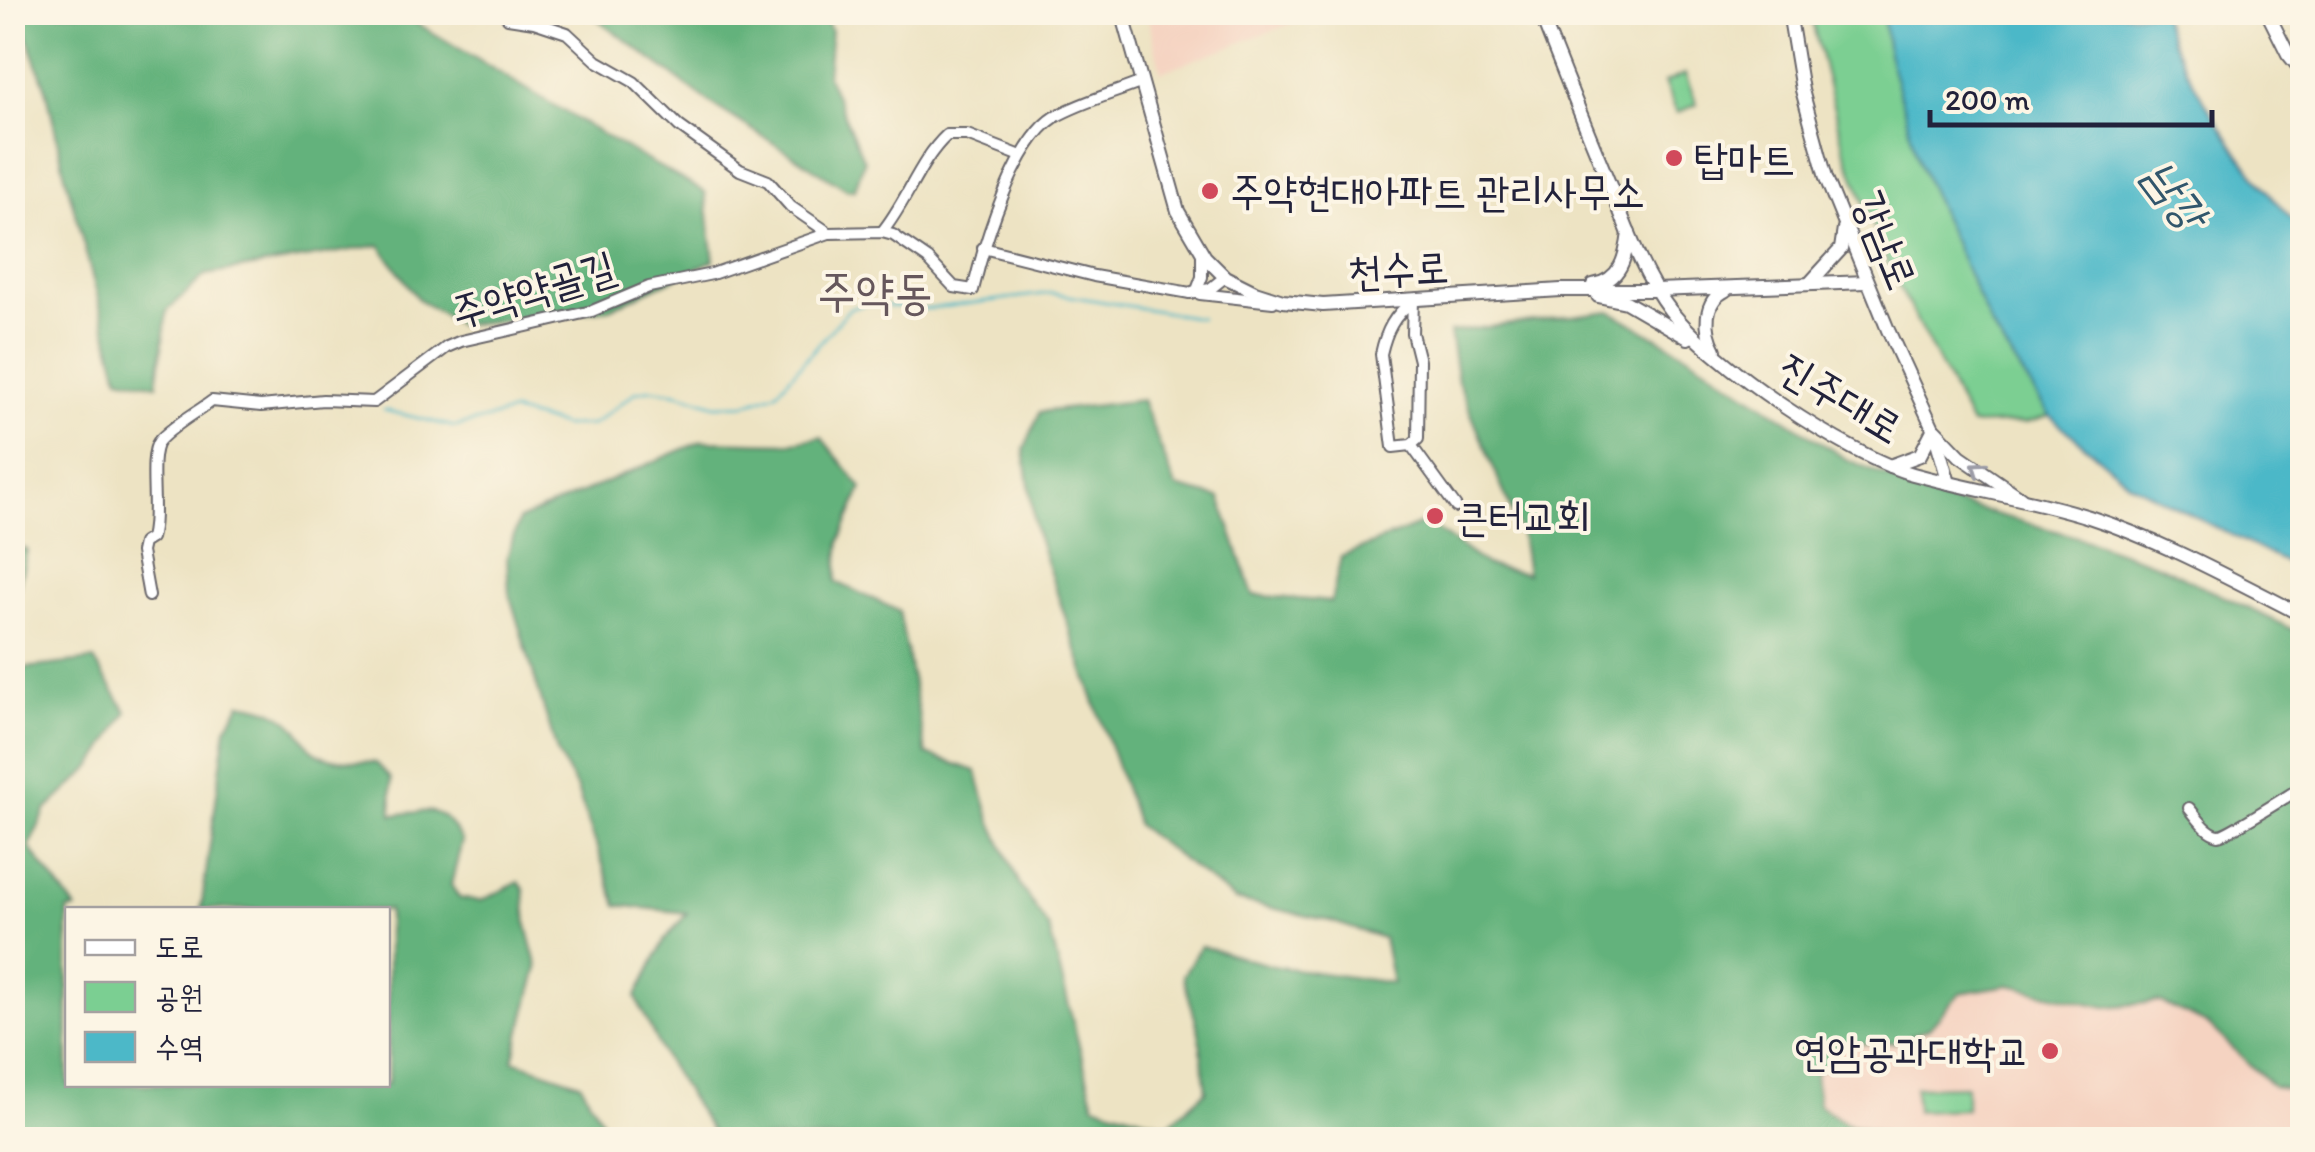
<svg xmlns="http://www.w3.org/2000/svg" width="2315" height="1152" viewBox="0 0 2315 1152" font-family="Itim,'Poor Story',sans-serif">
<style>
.built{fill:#f5d3c1}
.green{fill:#7bcf92;stroke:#4e7866;stroke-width:2.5}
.forest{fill:#64b27c;stroke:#436a5c;stroke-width:2.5}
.water{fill:#4cb8c8;stroke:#376d82;stroke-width:2.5}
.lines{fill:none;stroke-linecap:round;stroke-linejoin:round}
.stream{stroke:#4cb8c8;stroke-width:2.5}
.minor-casing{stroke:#69666b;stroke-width:14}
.tertiary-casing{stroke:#69666b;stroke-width:16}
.minor{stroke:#fff;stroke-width:10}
.tertiary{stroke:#fff;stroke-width:12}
.oneway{stroke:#9c9ca7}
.poi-dot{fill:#d1495b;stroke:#fcf5e5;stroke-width:4}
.labels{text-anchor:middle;stroke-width:8;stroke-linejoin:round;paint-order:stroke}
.poi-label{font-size:42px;fill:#22223b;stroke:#fcf5e5;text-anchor:start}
.street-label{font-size:42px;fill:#22223b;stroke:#fcf5e5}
.water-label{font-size:45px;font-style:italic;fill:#31566c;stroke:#fcf5e5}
.quarter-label{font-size:48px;fill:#66575c;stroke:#fcf5e5}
</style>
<rect width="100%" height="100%" fill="#fcf5e5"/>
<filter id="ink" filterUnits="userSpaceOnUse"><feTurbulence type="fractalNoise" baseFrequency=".01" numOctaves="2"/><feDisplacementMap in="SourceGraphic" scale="20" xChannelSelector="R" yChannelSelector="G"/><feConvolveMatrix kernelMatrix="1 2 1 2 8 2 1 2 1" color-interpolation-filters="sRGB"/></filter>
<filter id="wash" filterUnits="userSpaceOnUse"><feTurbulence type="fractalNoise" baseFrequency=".0048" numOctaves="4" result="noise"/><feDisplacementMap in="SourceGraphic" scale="40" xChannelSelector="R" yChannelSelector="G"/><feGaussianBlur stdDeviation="2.25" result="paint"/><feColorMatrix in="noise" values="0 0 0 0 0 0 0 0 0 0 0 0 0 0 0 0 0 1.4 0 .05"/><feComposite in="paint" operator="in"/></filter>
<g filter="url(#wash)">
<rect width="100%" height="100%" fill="#ede3c3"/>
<g class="built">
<polygon points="1311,12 1312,16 1161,72 1147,13"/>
<polygon points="1986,964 2186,1002 2302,1044 2302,1139 1794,1139 1784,1058"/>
</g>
<g class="green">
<polygon points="1810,13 1883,13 1888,53 1991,326 2050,416 2026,423 1971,425 1889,267 1844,149"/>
<polygon points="1685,74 1697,104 1677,113 1664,83"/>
<polygon points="1966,1086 1966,1109 1916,1111 1915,1087"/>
</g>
<g class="forest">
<polygon points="311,12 314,16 324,12 400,13 625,148 705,192 714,260 609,309 459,325 418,299 380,245 205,275 167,311 157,385 119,377 65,175 47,92 19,13"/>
<polygon points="589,13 823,13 831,31 827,76 864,161 855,189 848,190 710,103"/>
<polygon points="1610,311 1688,355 1846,459 1941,499 2084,539 2156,564 2302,634 2302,1091 2273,1087 2209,1025 2159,1002 2106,1007 2009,985 1960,993 1929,1028 1897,1042 1837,1045 1830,1066 1815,1072 1818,1105 1847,1124 1884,1134 1884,1139 716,1139 664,1057 636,997 664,941 687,913 617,905 576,787 558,755 509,593 507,557 519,520 702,441 789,443 821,437 862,488 840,541 836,582 899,611 926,754 976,771 990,818 1021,887 1049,928 1094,1104 1168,1125 1206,1091 1199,1032 1183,976 1200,946 1273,966 1392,983 1383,938 1330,921 1235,900 1137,825 1036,532 1024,450 1040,412 1142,400 1176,487 1220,498 1253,595 1331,602 1341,557 1426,522 1486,565 1527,574 1521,534 1458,382 1450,332"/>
<polygon points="13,546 27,550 13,612 12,546"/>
<path d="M13,626L16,669L94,660L127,712L94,765L46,810L29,847L76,909L68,910V1084H388V910L201,909L226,728L241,703C264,707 282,711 298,730C303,736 306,745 313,750C331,764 355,760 376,763L391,779L392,815C433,811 439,803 462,841L451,885L459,898L480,901L519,882L524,889L527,926L538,968L513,1060L580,1083L612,1139H13Z"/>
</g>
<path class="water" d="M1883,13H2161C2182,75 2253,184 2302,228V571L2129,483L2050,416L1991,326L1919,163L1888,53Z"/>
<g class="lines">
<polyline class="stream" points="384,410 455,427 513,412 564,426 592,425 636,392 651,389 678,393 716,405 746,404 776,393 849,309 866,304 926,309 1052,293 1200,318"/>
</g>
</g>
<g filter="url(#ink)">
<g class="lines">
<defs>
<g id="minor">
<polyline points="503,12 508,18 534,22 567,33 597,61 634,82 679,126 740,170 768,181 791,207 829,233"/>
<path d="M882,232C907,202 919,161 947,135H967L1021,156"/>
<polyline points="983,248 1094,276 1190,293 1210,289 1225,277"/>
<polyline points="1190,293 1197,290 1202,277 1202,252"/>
<polyline points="1200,294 1273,302"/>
<path d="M1413,301L1412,333L1419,361L1418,439L1411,445L1393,447L1381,354C1386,331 1394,315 1413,301Z"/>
<polyline points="1411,445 1456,507"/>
<path d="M149,596L141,552L143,543L151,538C159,512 147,457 159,441C172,426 196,413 212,401L261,406L323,400L374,402L447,347L461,341L592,311L649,287L712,274L829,233L882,232L893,235L928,259L954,287L973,290C984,244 1014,143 1055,117C1081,102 1115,93 1142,82"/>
<path d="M2189,808C2197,817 2206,833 2219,835C2225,836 2291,794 2302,787"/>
</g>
<g id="tertiary">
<polyline points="1122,12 1178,211 1205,257 1225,277 1255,292 1283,301 1323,305 1561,290 1656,290 1867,282"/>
<path d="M1540,12C1563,71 1587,130 1611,188C1627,229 1643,275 1670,310C1712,364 1847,456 1913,474C1971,490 2032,499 2089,517C2163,541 2233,580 2302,615"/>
<polyline points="1789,12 1802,90 1826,178 1888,330 1933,428 1949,483"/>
<polyline points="2267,12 2288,54 2302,71"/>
<polyline points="1809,284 1841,249 1844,229"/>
<path d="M1593,285C1621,281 1626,256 1629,233"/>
<polyline points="1598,296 1626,302 1688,338"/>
<path d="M1715,350C1704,330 1703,301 1726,290"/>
<polyline points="1935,430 1960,456 2021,498"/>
<polyline points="1890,466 1920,455 1933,430"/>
</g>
</defs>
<use href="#minor" class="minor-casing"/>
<use href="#tertiary" class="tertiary-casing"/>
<use href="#minor" class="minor"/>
<use href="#tertiary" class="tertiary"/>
</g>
<defs><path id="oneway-chevron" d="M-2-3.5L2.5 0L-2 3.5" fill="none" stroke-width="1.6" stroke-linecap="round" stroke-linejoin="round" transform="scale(2.5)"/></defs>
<use class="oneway" href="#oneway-chevron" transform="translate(1978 468) rotate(-145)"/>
</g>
<g class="poi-dot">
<circle cx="1674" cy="158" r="10"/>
<circle cx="1210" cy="191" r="10"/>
<circle cx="1435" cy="516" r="10"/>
<circle cx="2050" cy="1051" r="10"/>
</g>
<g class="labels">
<g class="poi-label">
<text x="1694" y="173">탑마트</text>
<text x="1230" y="206">주약현대아파트 관리사무소</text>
<text x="1455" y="531">큰터교회</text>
<text x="2030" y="1066" text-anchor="end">연암공과대학교</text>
</g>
<g class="street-label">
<text transform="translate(1886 240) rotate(68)" y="15">강남로</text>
<text transform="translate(1398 269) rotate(-3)" y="15">천수로</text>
<text transform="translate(533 289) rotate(-17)" y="15">주약약골길</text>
<text transform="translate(1841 397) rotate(31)" y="15">진주대로</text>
</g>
<g class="water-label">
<text transform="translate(2176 194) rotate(53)" y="16">남강</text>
</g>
<g class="quarter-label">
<text x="875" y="308">주약동</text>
</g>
</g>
<rect width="2315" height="1152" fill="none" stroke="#fcf5e5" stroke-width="50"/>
<rect x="65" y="907" width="325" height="180" fill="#fcf5e5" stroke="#a5a1a1" stroke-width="2.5"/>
<rect x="85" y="940" width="50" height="15" fill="#ffffff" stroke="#a5a1a1" stroke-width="2.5"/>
<text x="155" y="957" font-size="30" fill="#22223b">도로</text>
<rect x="85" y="982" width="50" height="30" fill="#7bcf92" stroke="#a5a1a1" stroke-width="2.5"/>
<text x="155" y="1007" font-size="30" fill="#22223b">공원</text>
<rect x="85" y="1032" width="50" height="30" fill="#4cb8c8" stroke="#a5a1a1" stroke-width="2.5"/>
<text x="155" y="1057" font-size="30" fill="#22223b">수역</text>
<path d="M1930 110v15h282v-15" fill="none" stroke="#22223b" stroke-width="5"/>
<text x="1945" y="110" font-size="30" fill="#22223b" stroke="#fcf5e5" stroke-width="8" paint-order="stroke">200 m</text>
</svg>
